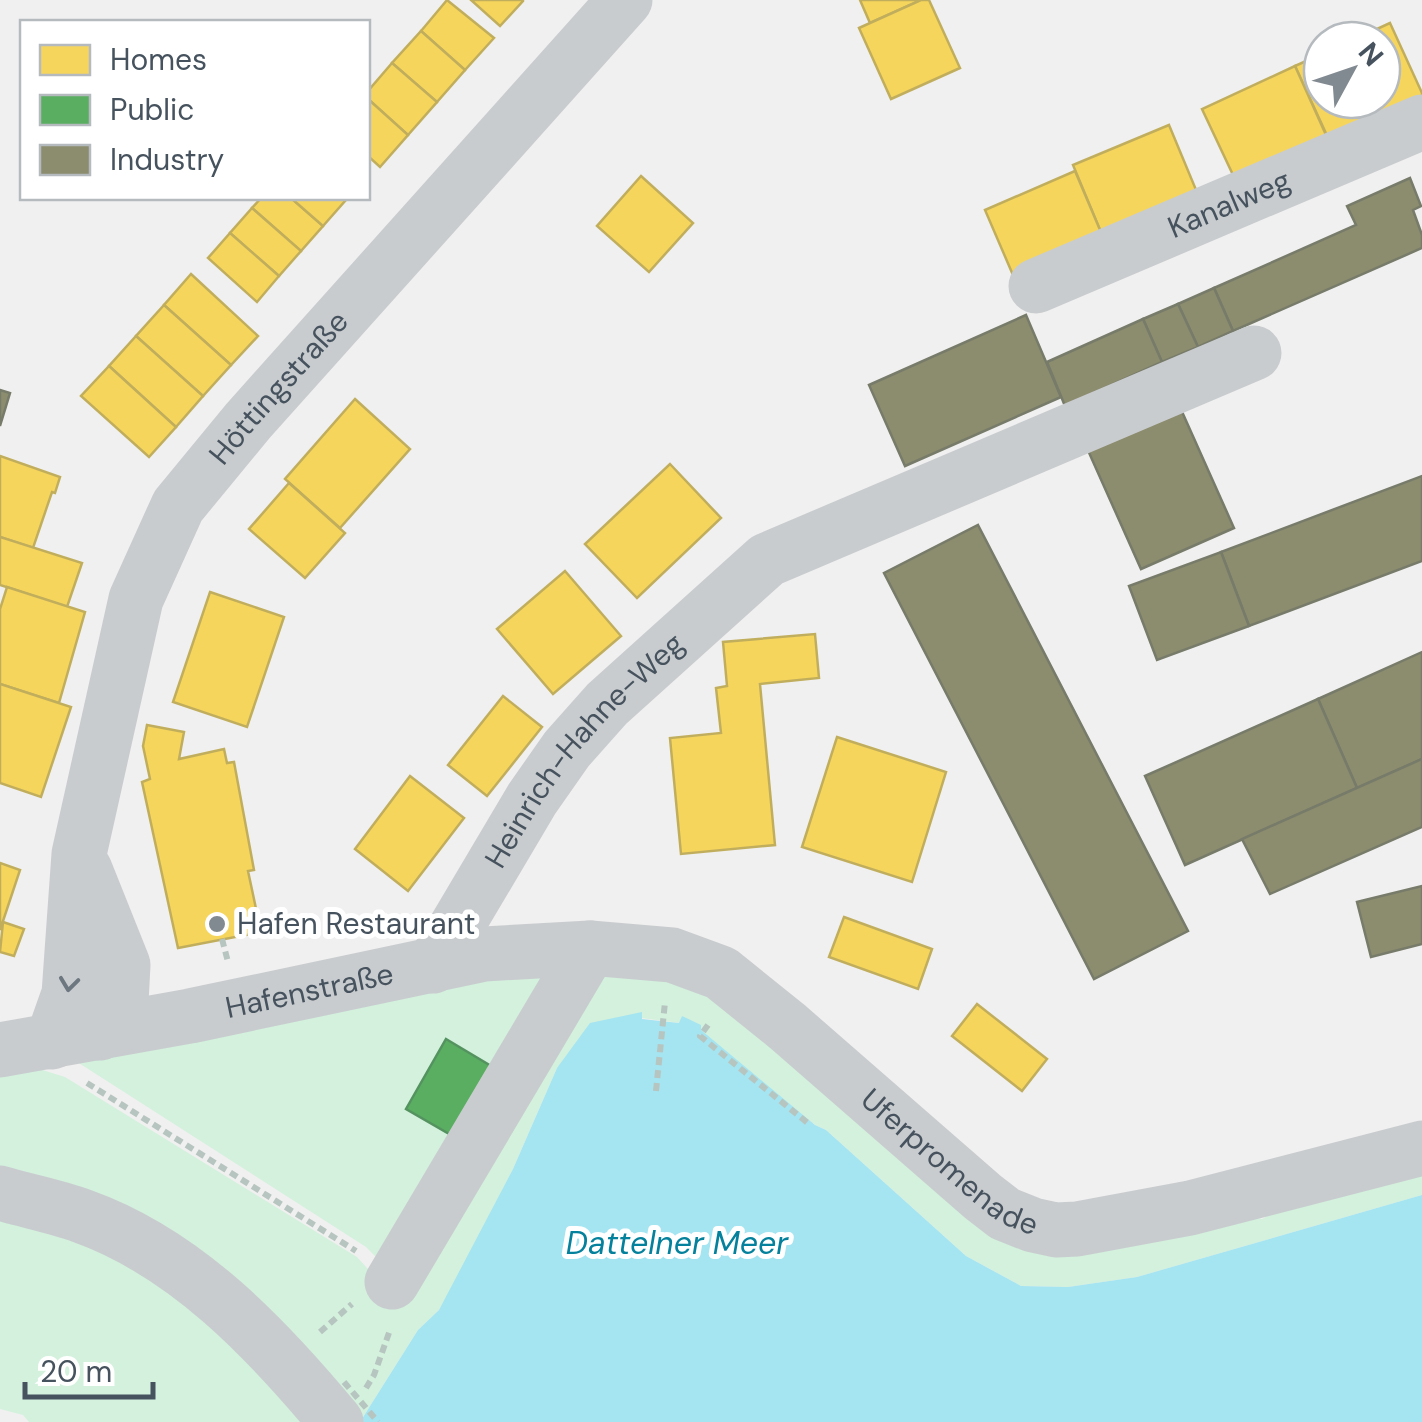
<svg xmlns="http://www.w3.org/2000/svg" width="1422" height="1422" viewBox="0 0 1422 1422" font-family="'DM Sans',sans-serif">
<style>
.green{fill:#d3f1dd}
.water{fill:#a5e4f1}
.homes{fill:#f6d55c;stroke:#c1ae5d;stroke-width:2.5}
.public{fill:#5aae61;stroke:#549360;stroke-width:2.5}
.industry{fill:#8c8c6e;stroke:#777b69;stroke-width:2.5}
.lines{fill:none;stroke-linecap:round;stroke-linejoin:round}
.path{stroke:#b7c5c0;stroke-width:6;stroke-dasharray:8 5;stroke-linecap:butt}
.minor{stroke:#c9cccf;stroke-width:55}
.path-bridge{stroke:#b7c5c0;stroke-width:6;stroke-dasharray:8 5;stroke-linecap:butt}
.oneway{stroke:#6d7780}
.poi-dot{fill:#828a91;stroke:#fff;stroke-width:4}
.labels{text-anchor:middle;stroke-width:10;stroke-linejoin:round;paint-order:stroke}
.street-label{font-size:30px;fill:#46535e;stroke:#fff}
.poi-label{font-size:30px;fill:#46535e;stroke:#fff;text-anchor:start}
.water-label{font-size:32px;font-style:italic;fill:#04819c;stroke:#fff}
</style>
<rect width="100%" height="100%" fill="#f1f0f0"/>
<polygon class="green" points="670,962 996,1221 1253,1217 1262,1219 1277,1210 1422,1164 1422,1195 1137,1277 1068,1287 1021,1286 966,1256 826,1130 815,1125 682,1016 680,1023 641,1018 642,1012 557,1068 513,1169 455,1283 439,1310 418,1330 360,1422 29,1422 23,1415 0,1409 0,1070 33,1067 65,1077 357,1257 368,1269 371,1285 379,1260 366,1247 71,1058 435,976"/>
<polygon class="water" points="642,1012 642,1019 679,1023 682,1016 701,1025 701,1030 815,1125 826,1130 966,1256 1021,1286 1068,1287 1137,1277 1422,1195 1422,1422 360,1422 418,1330 439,1310 513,1169 557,1068 590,1023"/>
<g class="homes">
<polygon points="447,0 494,38 465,70 421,31"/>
<polygon points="471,0 523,0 523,1 500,26"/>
<polygon points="860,0 921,0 870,23"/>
<polygon points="921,0 929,0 960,68 891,99 859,28"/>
<polygon points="1390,23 1422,93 1422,100 1330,142 1295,66 1322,54 1322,100 1382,100 1382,40 1353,40"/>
<polygon points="421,31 465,70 437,102 392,63"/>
<polygon points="392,63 437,102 408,135 368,99 368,91"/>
<polygon points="1295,66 1326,135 1234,177 1202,109"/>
<polygon points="368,99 408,135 380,167 368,156"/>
<polygon points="1169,125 1199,197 1103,237 1073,165"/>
<polygon points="1075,171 1103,237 1013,275 985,210"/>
<polygon points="641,176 693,223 649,272 597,226"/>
<polygon points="261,198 291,198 323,226 301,251 252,208"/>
<polygon points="291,198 342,198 345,201 323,226"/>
<polygon points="252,208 301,251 279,276 230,233"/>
<polygon points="230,233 279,276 257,302 208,258"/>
<polygon points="191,274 258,336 231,365 164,305"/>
<polygon points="164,305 231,365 203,396 136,336"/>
<polygon points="136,336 203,396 176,427 109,366"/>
<polygon points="109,366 176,427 149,457 81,396"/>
<polygon points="355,399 410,449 340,528 285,479"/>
<polygon points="0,456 60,477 55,493 52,492 33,548 0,537"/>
<polygon points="670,464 721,518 637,598 585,544"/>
<polygon points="289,483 345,533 305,578 249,529"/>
<polygon points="0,537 82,563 67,607 0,585"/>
<polygon points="565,571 621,636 553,694 497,629"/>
<polygon points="7,587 85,612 59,703 0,684 0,609"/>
<polygon points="210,592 284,617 247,727 173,702"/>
<polygon points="815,634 819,678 760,684 775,845 681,854 670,738 721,733 716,688 727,686 723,642"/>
<polygon points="0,684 71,707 41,797 0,783"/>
<polygon points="503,696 542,727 487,796 448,765"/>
<polygon points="147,725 184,732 179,759 224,749 227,763 234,762 254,870 248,871 261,932 178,948 142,782 150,779 143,746"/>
<polygon points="837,737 946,772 912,882 802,847"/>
<polygon points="410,776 464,818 408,891 355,849"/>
<polygon points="0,863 20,870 0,930"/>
<polygon points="844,917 932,949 918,989 829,957"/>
<polygon points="3,922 24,929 14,956 0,952"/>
<polygon points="977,1004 1047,1059 1022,1091 952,1036"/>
</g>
<polygon class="public" points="446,1039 491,1066 451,1135 406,1109"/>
<g class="industry">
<polygon points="1410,178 1421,206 1413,210 1422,235 1422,248 1233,331 1214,288 1356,225 1347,206"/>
<polygon points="1214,288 1233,331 1198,347 1178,304"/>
<polygon points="1178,304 1198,347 1162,362 1143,319"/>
<polygon points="1026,315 1061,397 905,466 869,385"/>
<polygon points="1143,319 1162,362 1065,406 1047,362"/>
<polygon points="0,390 10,393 0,426"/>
<polygon points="1179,405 1234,528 1141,569 1086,446"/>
<polygon points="1422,476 1422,561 1249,626 1221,552"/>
<polygon points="978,525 1188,931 1094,979 884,573"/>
<polygon points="1221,552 1249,626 1157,660 1129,586"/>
<polygon points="1422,652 1422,759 1357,788 1318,699"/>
<polygon points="1318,699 1357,788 1185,865 1145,776"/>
<polygon points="1422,759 1422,827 1270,894 1242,839"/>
<polygon points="1422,886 1422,944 1371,957 1357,902"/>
</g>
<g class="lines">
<g class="path">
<polyline points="222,939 228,962"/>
<polyline points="708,1025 700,1036 809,1124"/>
<polyline points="87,1083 356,1251"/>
<polyline points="656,1091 665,1002"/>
<polyline points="320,1332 352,1304"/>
<polyline points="366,1388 374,1375 390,1330"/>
</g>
<g class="minor">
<path id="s1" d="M1036,286L1422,122"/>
<polyline points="85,870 123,965 121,1002 100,1033"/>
<path id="s2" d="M433,966L532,799L567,749L607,704L767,560L1254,353"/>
<path id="s3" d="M52,1042L69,994L79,854L136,599L178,506L248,421L625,0"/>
<path id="s4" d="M0,1050L190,1016L484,954L590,948L672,955L721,973L788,1027L983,1197L1005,1214L1033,1225L1056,1230L1077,1229L1190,1208L1422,1148"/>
<path d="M0,1193C27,1201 55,1206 82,1216C186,1253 267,1339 336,1422"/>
<polyline points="392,1282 590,948"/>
</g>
<polyline class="path-bridge" points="344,1382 378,1422"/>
</g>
<defs><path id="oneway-chevron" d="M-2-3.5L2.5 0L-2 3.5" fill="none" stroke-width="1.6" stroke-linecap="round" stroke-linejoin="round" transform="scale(2.5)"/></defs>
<use class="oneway" href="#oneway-chevron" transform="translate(69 984) rotate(97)"/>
<circle class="poi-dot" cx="217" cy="924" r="10"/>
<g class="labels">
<g class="street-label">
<text dy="10" stroke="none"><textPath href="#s1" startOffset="210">Kanalweg</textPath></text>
<text dy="10" stroke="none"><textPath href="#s3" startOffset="710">Höttingstraße</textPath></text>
<text dy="10" stroke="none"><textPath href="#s2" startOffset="265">Heinrich-Hahne-Weg</textPath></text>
<text dy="10" stroke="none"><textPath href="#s4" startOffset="315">Hafenstraße</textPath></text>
<text dy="10" stroke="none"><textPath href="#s4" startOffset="1032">Uferpromenade</textPath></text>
</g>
<g class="poi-label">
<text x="237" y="934">Hafen Restaurant</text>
</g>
<g class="water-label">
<text x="677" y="1254">Dattelner Meer</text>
</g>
</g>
<rect x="20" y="20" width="350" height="180" fill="#ffffff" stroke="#b5babf" stroke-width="2.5"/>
<rect x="40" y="45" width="50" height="30" fill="#f6d55c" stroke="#b5babf" stroke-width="2.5"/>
<text x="110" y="70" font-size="30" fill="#46535e">Homes</text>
<rect x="40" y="95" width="50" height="30" fill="#5aae61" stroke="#b5babf" stroke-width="2.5"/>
<text x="110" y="120" font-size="30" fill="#46535e">Public</text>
<rect x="40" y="145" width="50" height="30" fill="#8c8c6e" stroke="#b5babf" stroke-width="2.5"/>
<text x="110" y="170" font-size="30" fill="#46535e">Industry</text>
<g transform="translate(1352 70) rotate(50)"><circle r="48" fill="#ffffff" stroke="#b5babf" stroke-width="2.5"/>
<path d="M0-8L18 38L0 25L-18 38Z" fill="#828a91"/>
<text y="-15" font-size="28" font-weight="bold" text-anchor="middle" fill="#46535e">N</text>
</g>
<path d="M25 1382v15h128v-15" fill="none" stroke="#46535e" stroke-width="5"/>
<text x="40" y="1382" font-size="30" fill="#46535e" stroke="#ffffff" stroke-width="8" paint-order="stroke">20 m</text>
</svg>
